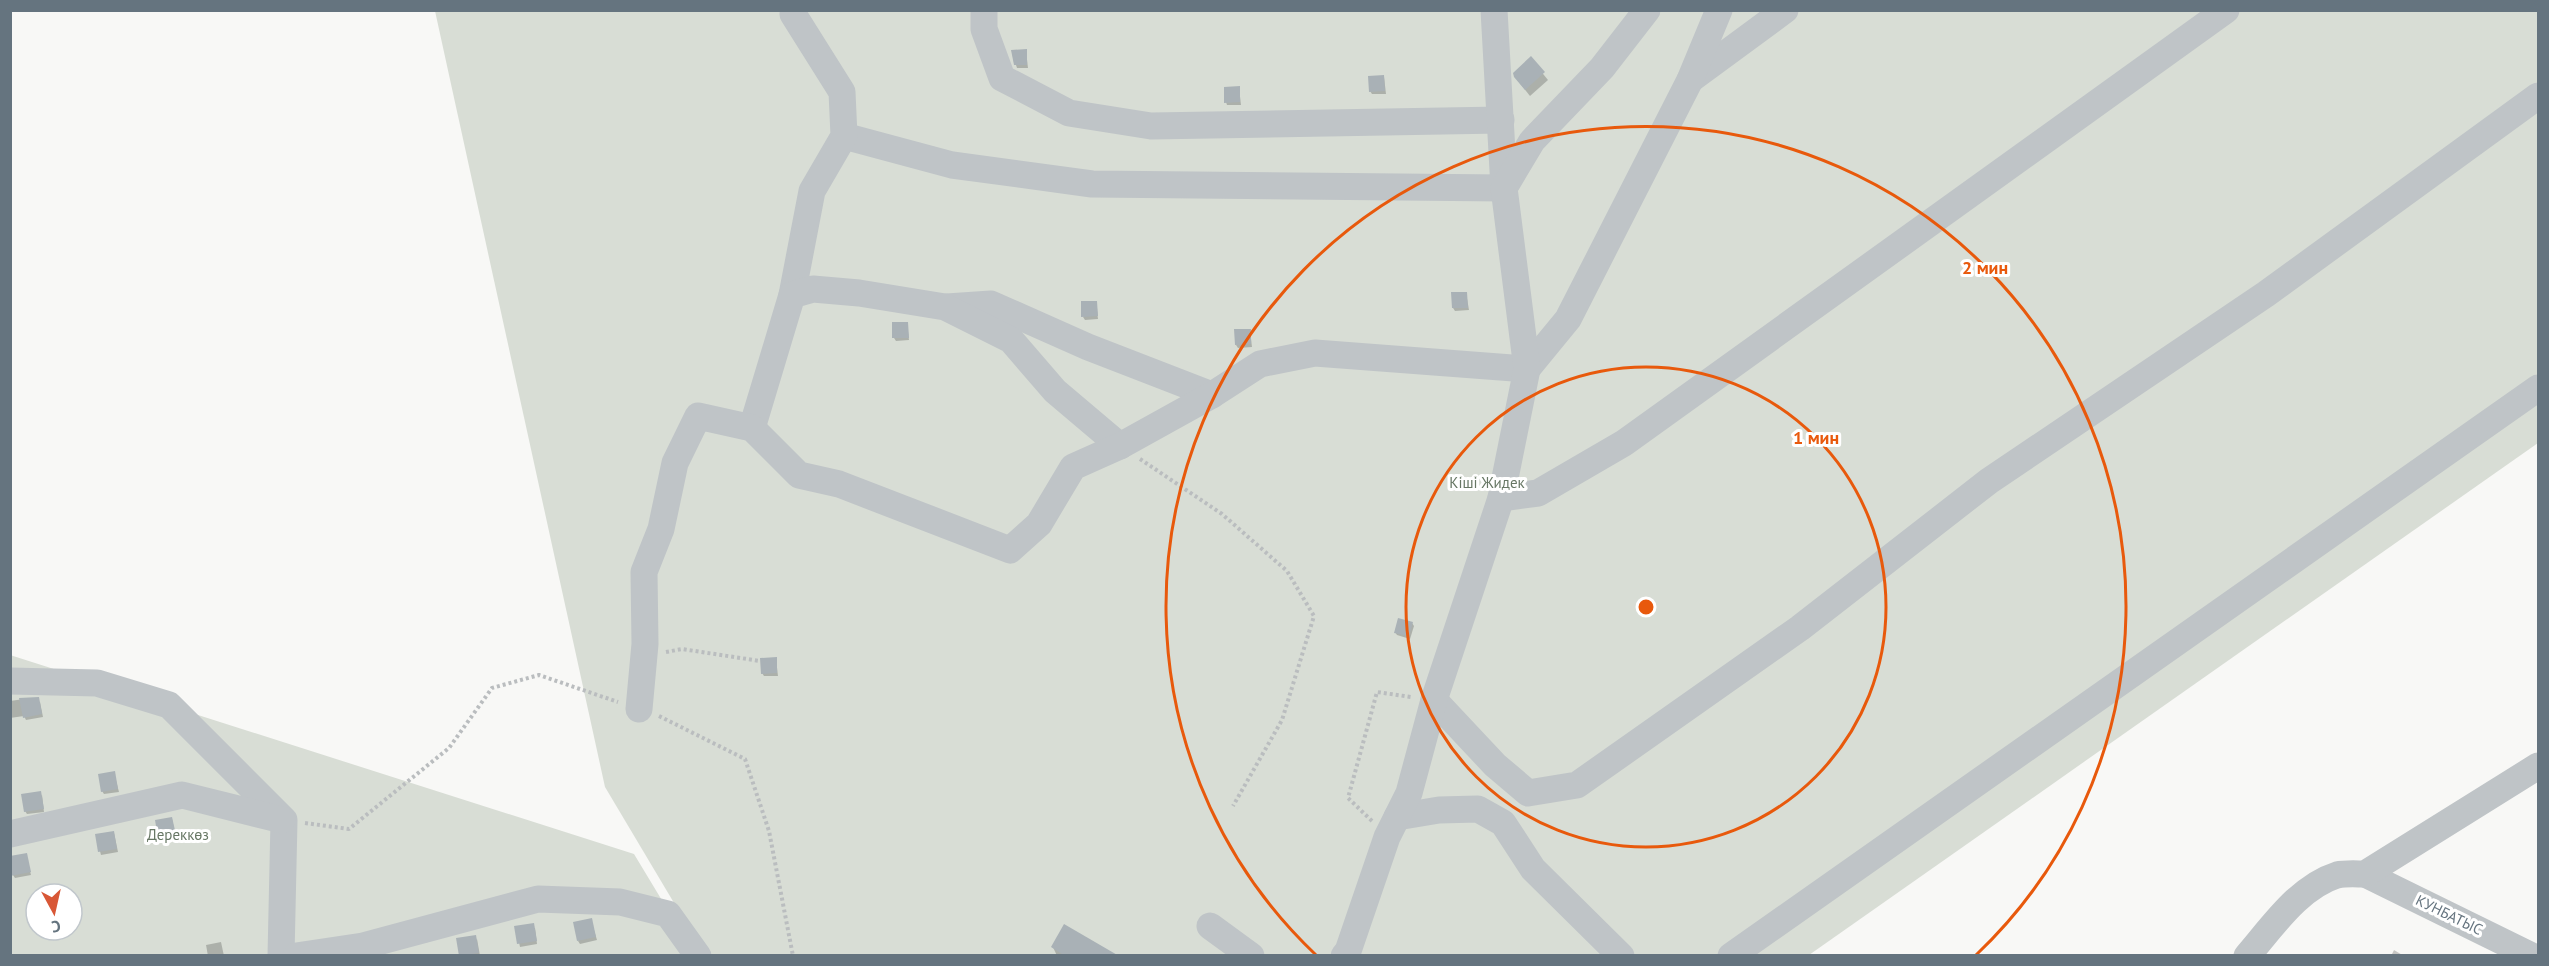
<svg xmlns="http://www.w3.org/2000/svg" width="2549" height="966" viewBox="0 0 2549 966" font-family="'PT Sans',sans-serif">
<style>
.green{fill:#d8ddd5;fill-rule:evenodd}
.shadow{fill:#0003}
.building{fill:#a9b1b6}
.lines{fill:none;stroke-linecap:round;stroke-linejoin:round}
.path{stroke:#babdbf;stroke-width:4;stroke-dasharray:3 3;stroke-linecap:butt}
.minor{stroke:#bfc4c7;stroke-width:27}
.ring{fill:none;stroke:#e8590c;stroke-width:3}
.labels{text-anchor:middle;stroke-width:6;stroke-linejoin:round;paint-order:stroke}
.park-label{font-size:15px;fill:#677764;stroke:#fff}
.street-label{font-size:15px;fill:#65747f;stroke:#fff}
.centre{fill:#e8590c;stroke:#fff;stroke-width:3}
.ring-label{font-size:18px;text-anchor:middle;font-weight:bold;fill:#e8590c;stroke:#fff;stroke-width:6;stroke-linejoin:round;paint-order:stroke}
</style>
<rect width="100%" height="100%" fill="#f8f8f6"/>
<g class="green">
<polygon points="435,11 2538,11 2538,443 1809,955 705,955 605,787"/>
<path d="M10,655L634,854L695,955H11ZM36,894H72V930H36Z"/>
</g>
<g class="shadow">
<polygon points="1026,51 1028,68 1017,68 1016,65"/>
<polygon points="1531,59 1548,80 1530,96 1515,77"/>
<polygon points="1384,77 1386,94 1372,94 1370,91"/>
<polygon points="1239,88 1241,105 1227,105 1226,102"/>
<polygon points="1466,293 1469,310 1455,311 1453,308"/>
<polygon points="1096,302 1098,319 1085,320 1083,317"/>
<polygon points="907,323 909,340 896,341 894,338"/>
<polygon points="1250,330 1252,347 1238,348 1236,345"/>
<polygon points="1412,623 1414,626 1410,639 1397,635 1395,632"/>
<polygon points="776,659 778,676 764,676 762,673"/>
<polygon points="24,699 40,702 43,717 26,720 24,716 10,718 10,701"/>
<polygon points="114,773 119,792 104,794 102,791"/>
<polygon points="42,795 44,812 27,814 25,811"/>
<polygon points="172,819 176,838 162,840 160,837"/>
<polygon points="114,833 118,852 101,855 96,836"/>
<polygon points="26,854 31,875 15,878 13,875"/>
<polygon points="591,920 597,940 580,944 578,941"/>
<polygon points="516,928 535,928 537,944 520,947"/>
<polygon points="477,939 480,956 461,956"/>
<polygon points="221,942 224,956 208,956 206,945"/>
<polygon points="1053,947 1116,956 1057,956"/>
<polygon points="2394,950 2404,956 2391,956"/>
</g>
<g class="building">
<polygon points="1027,49 1027,65 1014,65 1011,50"/>
<polygon points="1531,56 1545,72 1525,90 1514,77 1513,73"/>
<polygon points="1384,75 1385,91 1369,92 1368,76"/>
<polygon points="1240,86 1240,102 1224,103 1224,87"/>
<polygon points="1451,292 1467,292 1468,308 1452,308"/>
<polygon points="1081,301 1097,301 1098,316 1081,317"/>
<polygon points="892,322 908,322 909,338 892,338"/>
<polygon points="1234,329 1251,329 1251,344 1235,345"/>
<polygon points="1398,618 1413,622 1409,636 1394,633"/>
<polygon points="777,657 777,673 761,674 760,658"/>
<polygon points="39,697 42,714 23,718 19,698"/>
<polygon points="115,771 118,789 101,792 98,774"/>
<polygon points="41,791 44,809 24,812 21,794"/>
<polygon points="172,817 176,835 158,838 155,820"/>
<polygon points="114,831 117,849 98,852 95,834"/>
<polygon points="27,853 31,872 10,876 10,856"/>
<polygon points="592,918 596,937 577,941 573,922"/>
<polygon points="534,923 537,941 517,944 514,926"/>
<polygon points="1064,924 1119,956 1065,956 1051,947"/>
<polygon points="476,935 479,953 459,956 456,938"/>
</g>
<g class="lines">
<g class="path">
<polyline points="1140,459 1222,514 1287,571 1314,616 1282,720 1233,806"/>
<polyline points="666,652 682,649 760,661"/>
<polyline points="659,716 745,759 769,831 793,956"/>
<polyline points="1372,821 1348,798 1377,692 1411,697"/>
<polyline points="305,823 349,829 449,748 492,688 539,675 618,702"/>
</g>
<g class="minor">
<polyline points="984,10 984,29 1002,78 1069,113 1151,126 1501,120"/>
<polyline points="1690,80 1785,10"/>
<polyline points="844,136 952,165 1092,184 1504,188 1494,10"/>
<polyline points="792,295 812,191 844,136 842,92 793,14 794,10"/>
<polyline points="947,307 991,304 1088,347 1212,395"/>
<polyline points="1527,369 1568,319 1690,80 1719,10"/>
<polyline points="752,428 792,295 813,289 859,293 945,307 1011,340 1055,391 1120,446"/>
<polyline points="1501,498 1538,493 1624,443 2226,10"/>
<polyline points="10,681 97,683 169,705 284,820 281,956"/>
<polyline points="1434,700 1495,765 1528,793 1577,785 1800,628 1989,481 2266,294 2538,96"/>
<polyline points="639,709 645,644 644,572 661,529 675,463 698,416 752,428 799,475 839,484 1010,550 1039,524 1073,467 1120,446 1212,395 1260,364 1315,353 1527,369"/>
<polyline points="1397,817 1439,810 1478,809 1503,823 1533,869 1621,956"/>
<polyline points="10,834 182,795 282,820"/>
<polyline points="2365,874 2532,956"/>
<polyline points="1210,926 1251,956"/>
<polyline points="296,956 363,946 538,899 620,902 668,914 698,956"/>
<polyline points="1344,956 1348,951 1387,837 1409,793 1434,700 1501,498 1527,369 1504,188 1532,141 1602,68 1647,10"/>
<polyline points="1731,956 2538,388"/>
<path d="M2247,956C2273,926 2299,887 2337,875C2346,873 2357,874 2365,874L2538,766"/>
</g>
</g>
<g class="ring">
<circle cx="1646" cy="607" r="240"/>
<path d="M1316 955A480 480 0 1 1 1976 955"/>
</g>
<g class="labels">
<g class="park-label">
<text x="1487" y="488">Кіші Жидек</text>
<text x="178" y="840">Дереккөз</text>
</g>
<g class="street-label">
<text transform="translate(2449 915) rotate(26)" y="5">КУНБАТЫС</text>
</g>
</g>
<circle cx="1646" cy="607" r="9" class="centre"/>
<g class="ring-label">
<text x="1985" y="274">2 мин</text>
<text x="1816" y="444">1 мин</text>
</g>
<rect width="2549" height="966" fill="none" stroke="#65747f" stroke-width="24"/>
<g transform="translate(54 912) rotate(172)"><circle r="28" fill="#ffffff" stroke="#c1c7cc" stroke-width="1.5"/>
<path d="M0-4.5L10 22L0 15L-10 22Z" fill="#d85736"/>
<text y="-9" font-size="16" font-weight="bold" text-anchor="middle" fill="#65747f">С</text>
</g>
</svg>
